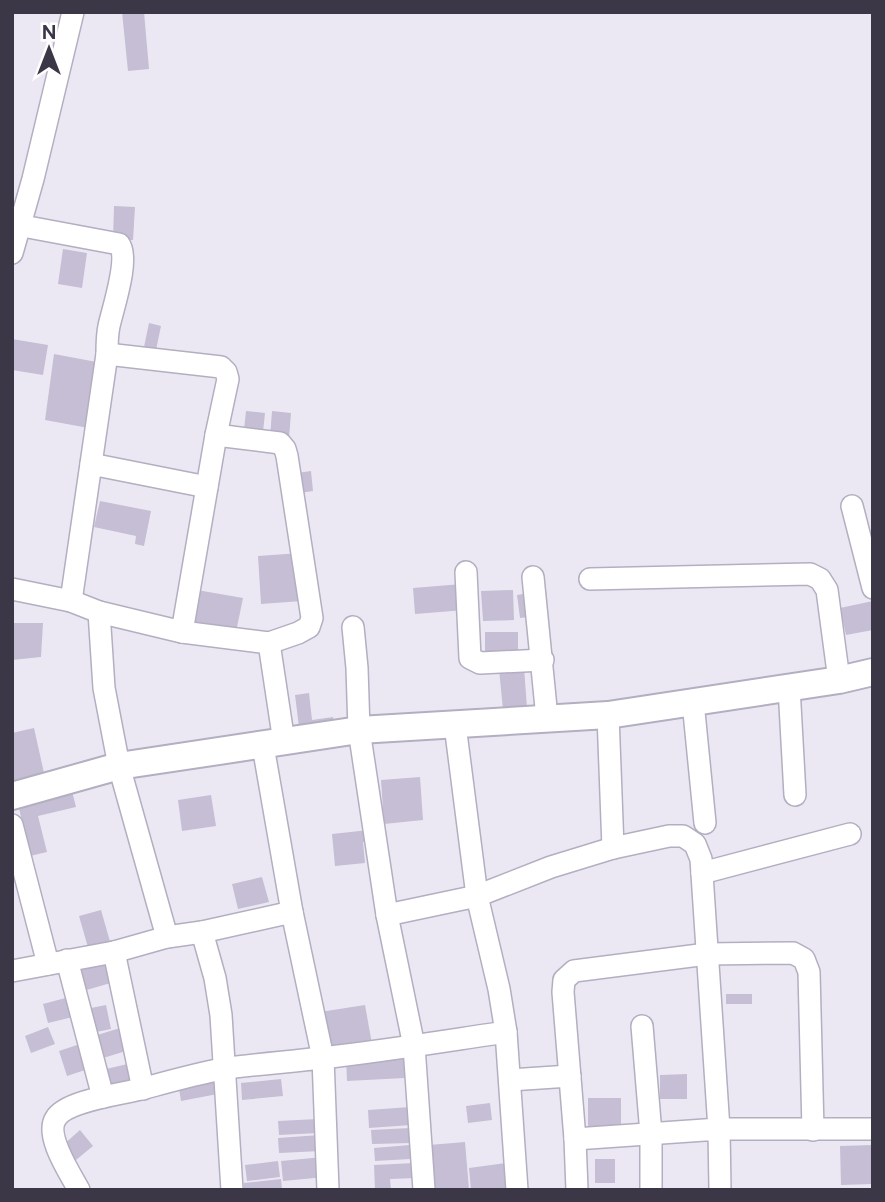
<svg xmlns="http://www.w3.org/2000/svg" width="885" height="1202" viewBox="0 0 885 1202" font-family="Figtree,sans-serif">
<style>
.building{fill:#c5bed4}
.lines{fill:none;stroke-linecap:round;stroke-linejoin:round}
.minor-casing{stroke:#b4aec1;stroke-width:24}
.tertiary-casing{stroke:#b4aec1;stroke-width:30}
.minor{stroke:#fff;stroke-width:21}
.tertiary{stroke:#fff;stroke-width:26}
</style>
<rect width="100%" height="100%" fill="#ece8f3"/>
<g class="building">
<polygon points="122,12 144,12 149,69 128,71"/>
<polygon points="114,206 135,207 133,240 113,239"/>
<polygon points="63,249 87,253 82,288 58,284"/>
<polygon points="149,323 161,326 156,350 144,347"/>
<polygon points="12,339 48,345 43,375 12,370"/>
<polygon points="54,354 102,363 94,429 45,420"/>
<polygon points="246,411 265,413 263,432 244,430"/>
<polygon points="272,411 291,413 289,438 270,437"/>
<polygon points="311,471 313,491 300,493 297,473"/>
<polygon points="100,501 151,511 144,546 135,544 136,536 94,527"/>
<polygon points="300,553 302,601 261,604 258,556"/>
<polygon points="462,584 465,610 415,614 413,588"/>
<polygon points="197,590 243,598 236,632 191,624"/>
<polygon points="513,590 514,620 483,621 481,591"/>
<polygon points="529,593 530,617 520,618 517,595"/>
<polygon points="873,601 873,630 846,635 840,608"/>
<polygon points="12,623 43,623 41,657 12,660"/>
<rect x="485" y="632" width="33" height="19"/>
<polygon points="524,667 527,708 503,710 499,669"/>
<polygon points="309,693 312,720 333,717 335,730 300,735 295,695"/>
<polygon points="34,728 46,782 12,789 12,733"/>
<polygon points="420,777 423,820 384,824 381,780"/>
<polygon points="72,791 76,807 38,816 47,852 30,856 18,804"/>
<polygon points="211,795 216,826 182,831 178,800"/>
<polygon points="369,830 371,841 363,842 365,863 335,866 332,834"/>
<polygon points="262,877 269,902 238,909 232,884"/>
<polygon points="101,910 111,945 89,951 79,916"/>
<polygon points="108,960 114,982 83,991 77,969"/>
<rect x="726" y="994" width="26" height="10"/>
<polygon points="73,996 77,1016 48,1023 43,1004"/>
<polygon points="106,1005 111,1029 91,1033 86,1009"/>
<polygon points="365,1005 372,1044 326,1051 320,1012"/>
<polygon points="48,1027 55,1044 31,1053 25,1036"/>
<polygon points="120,1028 126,1051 100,1059 94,1036"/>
<polygon points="83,1043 91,1068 67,1076 59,1051"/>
<polygon points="404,1055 405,1078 347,1081 346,1058"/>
<polygon points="132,1063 138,1086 112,1092 106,1069"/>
<polygon points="687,1074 687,1099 660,1099 660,1075"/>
<polygon points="220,1076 223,1093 181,1101 178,1083"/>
<polygon points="281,1079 283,1096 242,1100 241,1083"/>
<rect x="588" y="1098" width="33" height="34"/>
<polygon points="490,1103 492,1120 468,1123 466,1106"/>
<polygon points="410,1107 411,1125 369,1128 368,1110"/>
<polygon points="318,1119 318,1133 279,1135 278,1121"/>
<polygon points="410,1128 411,1143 372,1144 371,1130"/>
<polygon points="80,1130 93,1146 76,1160 63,1145"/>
<polygon points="320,1135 321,1151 279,1153 278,1138"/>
<polygon points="465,1142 469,1189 433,1190 429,1145"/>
<polygon points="410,1145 410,1159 375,1161 374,1148"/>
<polygon points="873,1145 873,1184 841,1185 840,1146"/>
<polygon points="323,1157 325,1177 283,1181 281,1161"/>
<rect x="595" y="1159" width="20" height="24"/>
<polygon points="278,1161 280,1177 247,1181 245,1165"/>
<polygon points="415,1163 416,1178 390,1179 391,1190 375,1190 374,1165"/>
<polygon points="506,1163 509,1190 471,1190 469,1168"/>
<polygon points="281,1179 282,1190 244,1190 244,1183"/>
</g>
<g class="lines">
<defs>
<g id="minor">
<path d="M12,224L119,244C130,258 113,308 109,326C107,335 107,345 107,354L71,601"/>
<polyline points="12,253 33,179 73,12"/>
<polyline points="107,354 221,367 226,372 228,379 216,435 182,632"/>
<polyline points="216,435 280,443 285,449 287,456 312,618 309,627 298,633 269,643"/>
<polyline points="91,464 207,487"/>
<polyline points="852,506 873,588"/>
<polyline points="466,572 470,658 480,663 543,660"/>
<polyline points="533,577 547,718"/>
<polyline points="590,579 810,574 820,579 827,590 839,680"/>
<polyline points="12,589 71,601 99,612 182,632 269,643 284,742"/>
<polyline points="99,612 104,688 119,766 167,937"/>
<polyline points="353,627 357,668 359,730 387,915 414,1046 424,1190"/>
<polyline points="789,687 795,795"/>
<polyline points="693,702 705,823"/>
<polyline points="608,715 613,848"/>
<polyline points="455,725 477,896 499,989 506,1032 517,1190"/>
<polyline points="263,746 292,912 323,1058 328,1190"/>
<polyline points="12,825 48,964"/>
<polyline points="702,873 850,834"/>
<polyline points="387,915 477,896 551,867 613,848 669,836 683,836 695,844 701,859 719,1129 873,1129"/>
<polyline points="202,932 215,978 221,1015 232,1190"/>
<polyline points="114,952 143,1089"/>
<polyline points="67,960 103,1097"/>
<polyline points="12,971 114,952 167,937 202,932 292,912"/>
<polyline points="642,1026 651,1134 651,1190"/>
<polyline points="510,1080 570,1076"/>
<polyline points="575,1139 719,1129 720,1190"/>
<path d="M79,1190C70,1173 44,1135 56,1118C67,1100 124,1094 145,1088C171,1081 196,1074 222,1069C255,1064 289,1062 322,1058C384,1051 445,1041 506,1032"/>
<polyline points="577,1190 575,1139 563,992 564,980 574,971 707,954 793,953 804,959 809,972 813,1130"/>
</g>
<polyline id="tertiary" points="12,796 119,766 359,730 608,715 839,680 873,672"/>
</defs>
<use href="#minor" class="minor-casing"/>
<use href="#tertiary" class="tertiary-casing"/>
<use href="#minor" class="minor"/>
<use href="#tertiary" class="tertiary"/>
</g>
<rect width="885" height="1202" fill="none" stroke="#3b3746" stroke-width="28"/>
<g transform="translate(49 49)" stroke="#ffffff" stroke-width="5" paint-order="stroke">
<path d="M0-5L12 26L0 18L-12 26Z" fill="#3b3746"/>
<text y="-10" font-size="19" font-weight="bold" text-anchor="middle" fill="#3b3746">N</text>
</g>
</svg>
